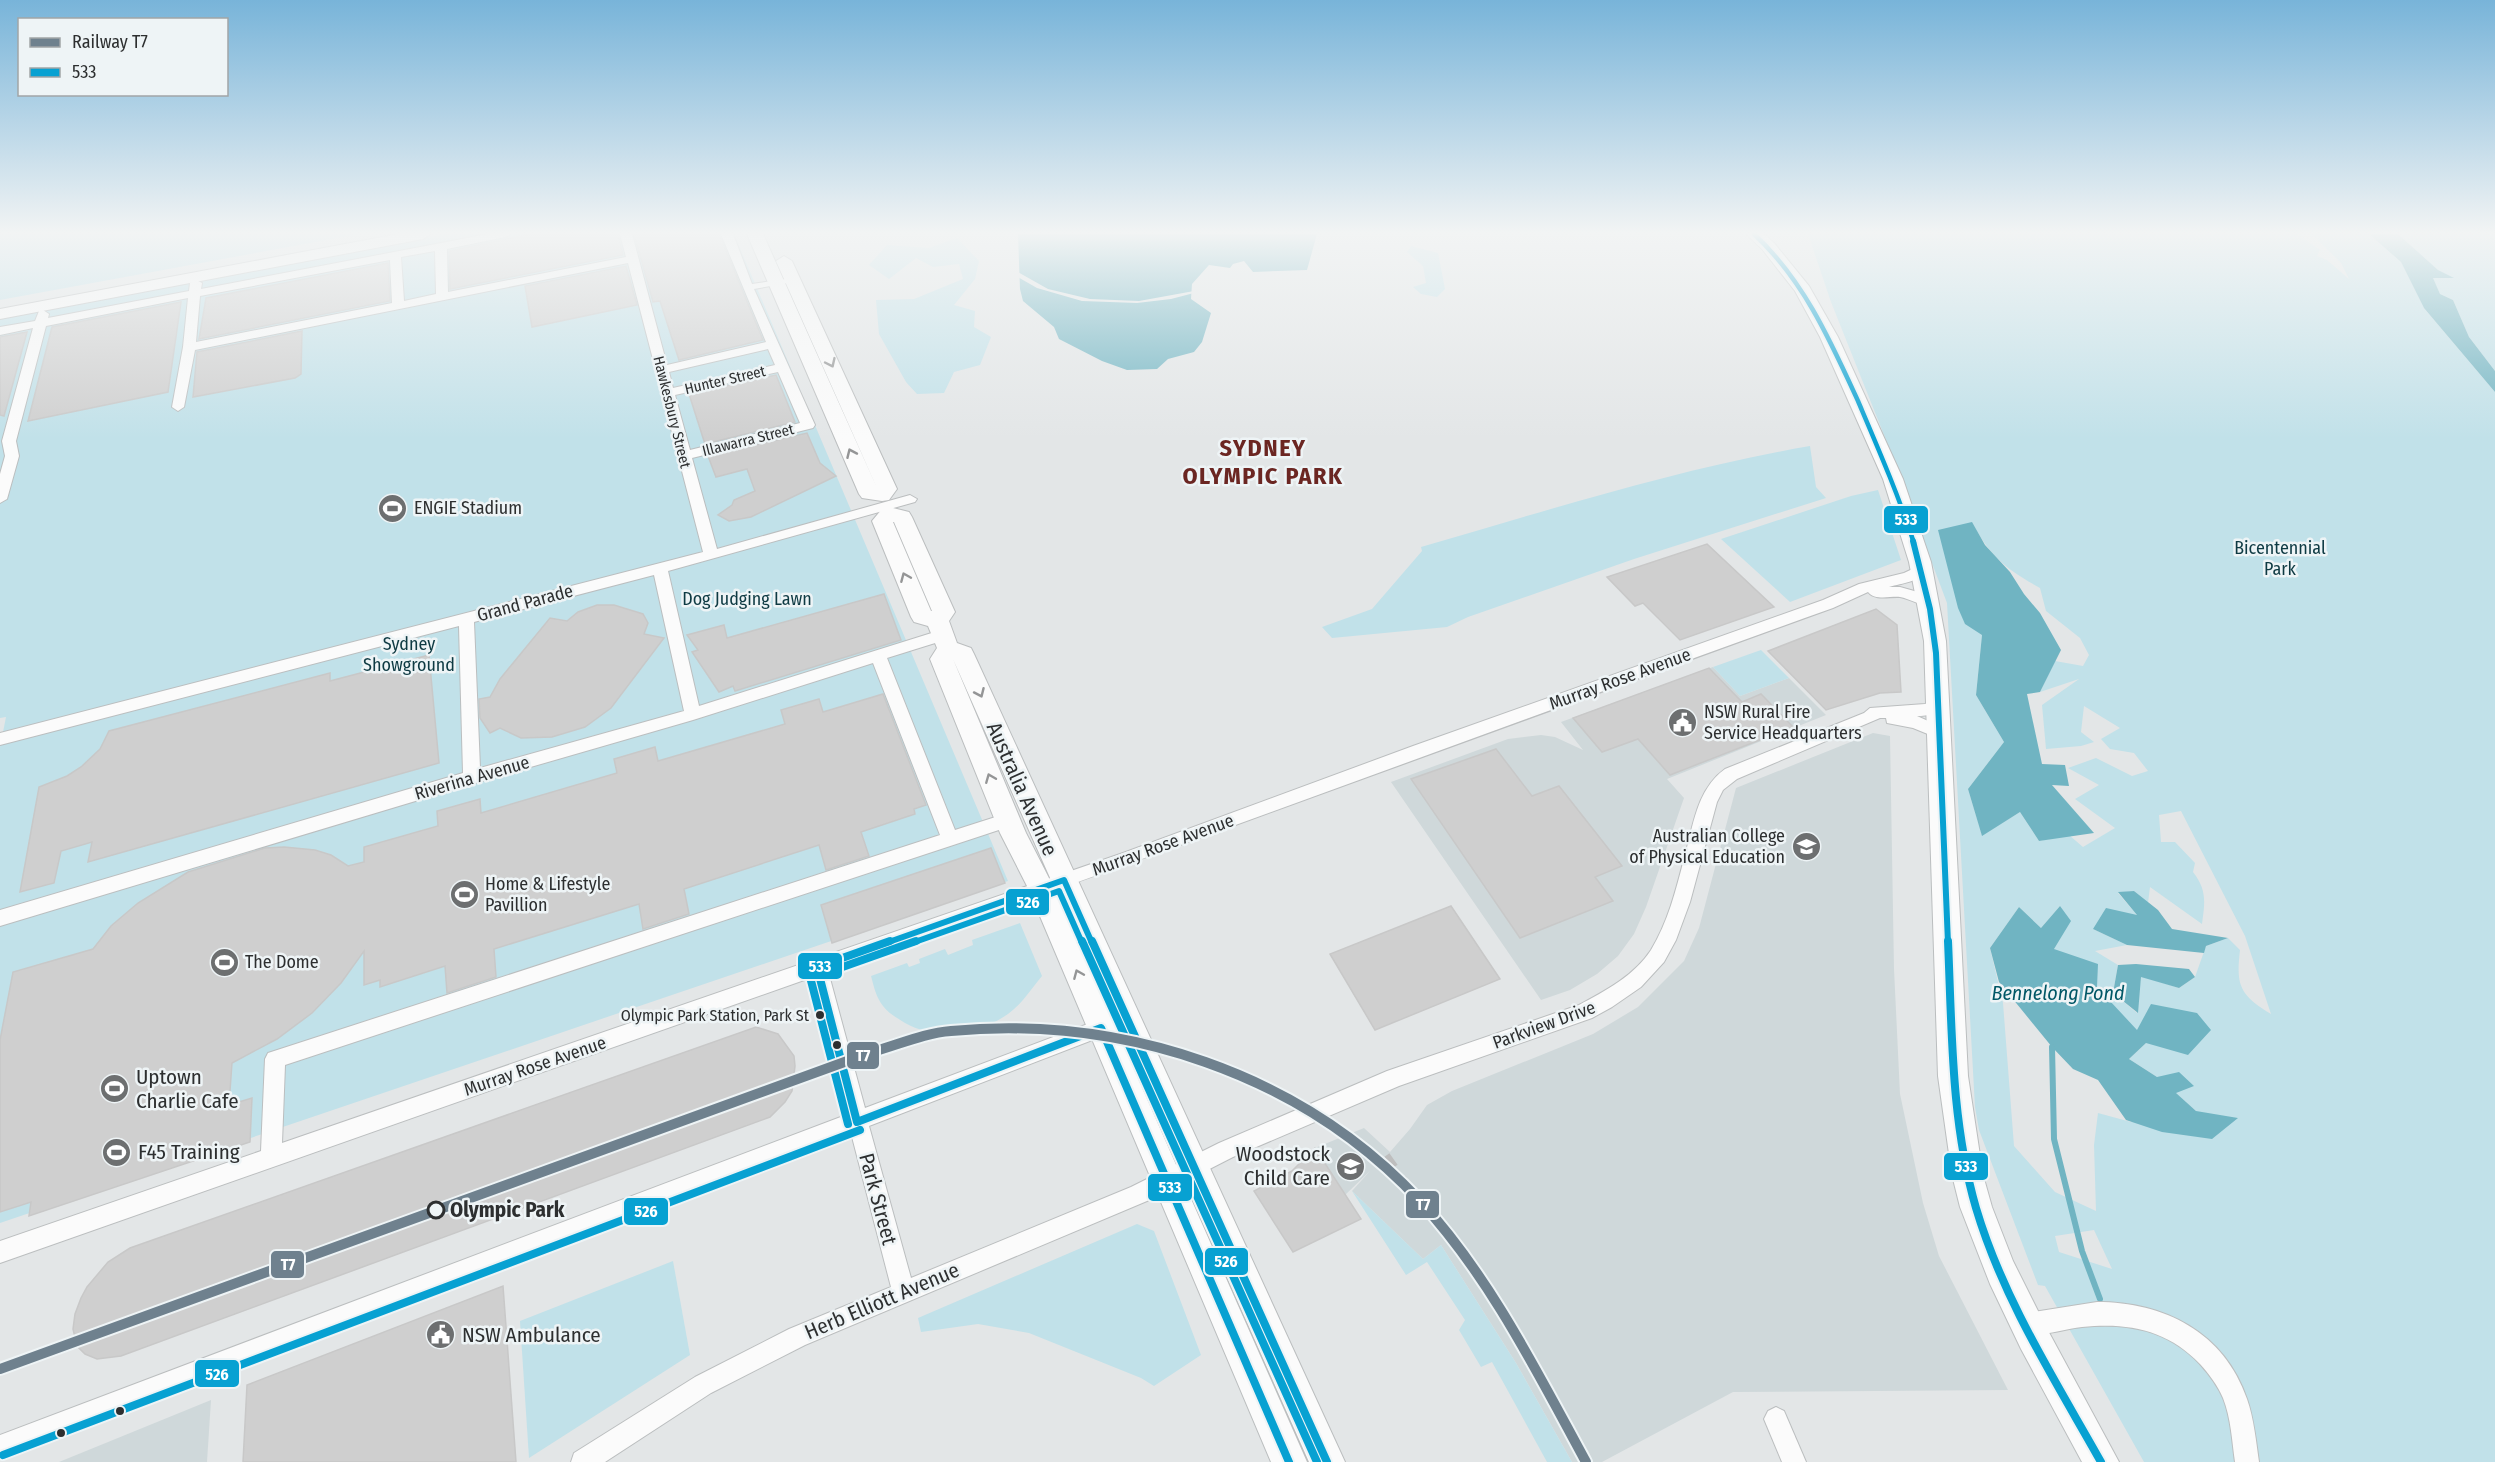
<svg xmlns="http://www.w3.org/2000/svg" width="2495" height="1462" viewBox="0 0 2495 1462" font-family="'Fira Sans Condensed',sans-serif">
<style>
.built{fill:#cfd8da}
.green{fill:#c1e1e9;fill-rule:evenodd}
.water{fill:#70b4c2}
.pier{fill:#e3e6e7}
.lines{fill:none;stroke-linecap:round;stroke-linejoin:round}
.stream{stroke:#70b4c2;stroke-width:6}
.building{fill:#cfcfcf;stroke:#c8c8c8;stroke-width:1.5}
.street-casing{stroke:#bbbebf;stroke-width:2}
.secondary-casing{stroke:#bbbebf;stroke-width:2}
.street{fill:#fbfbfb;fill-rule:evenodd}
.secondary{fill:#fbfbfb;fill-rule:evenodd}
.rail{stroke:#bebebe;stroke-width:6;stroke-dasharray:14 14;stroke-linecap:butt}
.bus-1-far2-casing{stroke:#eef4f6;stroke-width:8}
.bus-1-far1-casing{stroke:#eef4f6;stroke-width:10}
.bus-1-casing{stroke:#eef4f6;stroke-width:12}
.bus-2-far1-casing{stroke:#eef4f6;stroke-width:10}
.bus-2-casing{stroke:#eef4f6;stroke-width:12}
.bus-1-far2{stroke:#07a1d2;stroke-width:4.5}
.bus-1-far1{stroke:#07a1d2;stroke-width:6}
.bus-1{stroke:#07a1d2;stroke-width:8}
.bus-2-far1{stroke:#07a1d2;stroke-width:6}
.bus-2{stroke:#07a1d2;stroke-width:8}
.rail-1-casing{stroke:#eef4f6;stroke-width:14}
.rail-1{stroke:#6f818e;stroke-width:10}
.oneway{stroke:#949596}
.bus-dot{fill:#2d2f30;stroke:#eef4f6;stroke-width:2}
.stop-dot{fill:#eef4f6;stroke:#2d2f30;stroke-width:3}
.labels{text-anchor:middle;stroke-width:5;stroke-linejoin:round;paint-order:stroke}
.far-street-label{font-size:15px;fill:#2d2f30;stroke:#eef4f6}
.bus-label{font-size:16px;fill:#2d2f30;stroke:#eef4f6;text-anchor:end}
.poi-label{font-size:18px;fill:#2d2f30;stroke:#eef4f6;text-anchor:start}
.park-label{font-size:18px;fill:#0e3a43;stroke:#eef4f6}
.street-label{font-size:18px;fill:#2d2f30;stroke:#eef4f6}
.water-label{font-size:20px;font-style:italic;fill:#005766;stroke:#eef4f6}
.near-street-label{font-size:21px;fill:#2d2f30;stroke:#eef4f6}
.near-poi-label{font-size:21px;fill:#2d2f30;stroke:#eef4f6;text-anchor:start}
.near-stop-label{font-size:21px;font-weight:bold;fill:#2d2f30;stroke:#eef4f6;text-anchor:start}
.district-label{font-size:24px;font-weight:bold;letter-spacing:1.5px;fill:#6b2622;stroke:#eef4f6}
.line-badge{stroke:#eef4f6;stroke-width:2}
.badge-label{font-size:16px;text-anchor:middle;font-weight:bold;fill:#fff}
</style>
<rect width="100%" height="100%" fill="#e3e6e7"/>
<g class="built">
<polygon points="1713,667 1740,696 1789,678 1826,715 1667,779 1684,798 1646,907 1634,934 1618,956 1597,974 1570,990 1541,1000 1391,782 1508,739 1541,735 1555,737 1583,750 1561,722"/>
<polygon points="1873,733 1890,736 1894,969 1900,1094 1923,1203 1939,1256 2008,1390 1733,1392 1602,1462 1572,1462 1516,1363 1441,1245 1423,1259 1352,1191 1370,1171 1345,1195 1315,1148 1364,1128 1390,1152 1410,1129 1427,1105 1452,1091 1593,1034 1638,1007 1684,961 1699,928 1736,788"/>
<polygon points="211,1400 207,1462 59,1462"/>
</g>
<g class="green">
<polygon points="0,234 359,234 0,300"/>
<polygon points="446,234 734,234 1008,881 0,1223 0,747 6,717 0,718 0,318"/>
<path d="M1808,234H2297L2320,250L2317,256L2327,260L2349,279L2341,263L2312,234H2369L2401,262L2424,308L2495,392V1462H2144L2045,1286L2038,1285L1979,1130L1975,1107L1947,603L1886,440L1831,302ZM1972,523C1991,557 2006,569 2040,588L2046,611L2080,638L2089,655L2083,666L2055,661L2040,692L2079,679L2042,705L2046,749L2081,746L2094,742L2081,732L2084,706L2120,728L2101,739L2110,749L2134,753L2148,771L2132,776L2096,758L2068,768L2099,785L2075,799L2115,828L2083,847L2069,835L2039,841L2020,812L1982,835L1968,789L2004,742L1976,695L1982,635ZM2181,811L2245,936L2271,1014C2239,995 2236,985 2240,950L2228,938L2206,946L2195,977L2179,988L2141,976L2137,1013L2113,993L2118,965L2095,951L2127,945L2093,929L2138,916L2118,893L2134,891L2148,903L2150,887L2202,924C2205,902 2207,890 2193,872L2195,863L2175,842H2161L2159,815ZM2060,906L2054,949L2097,987L2146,1043L2129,1059L2157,1077L2196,1111L2131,1122L2098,1113L2094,1145L2096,1211L2055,1192L2014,1146L2003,1003L1990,948L2019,907L2041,928ZM2094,1230L2112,1269L2059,1252L2055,1236Z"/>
<polygon points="2398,234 2495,234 2495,371 2469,337 2453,300 2440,294 2432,277 2452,278 2438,270"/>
<polygon points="957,238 979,261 975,279 954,305 975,311 974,327 991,337 980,365 954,372 944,393 917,394 906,382 879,334 876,300 914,299 963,279 959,264 933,267 916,258 889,279 869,265 887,245 929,248"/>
<polygon points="1411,246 1438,253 1445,289 1437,297 1421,294 1413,287 1426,283 1423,266 1407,252"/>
<path d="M1810,446L1816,487L1826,498L1634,559L1468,617L1447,627L1332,638L1322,627L1372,609L1422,551L1421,547C1549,510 1677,469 1810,446Z"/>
<polygon points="1878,490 1901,560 1790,602 1721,539 1851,496"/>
<polygon points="1761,650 1789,678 1740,696 1713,667"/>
<path d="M1020,923L1042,976C1031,989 1022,1004 1008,1014C978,1035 937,1041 905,1023C897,1018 888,1013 883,1006C876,997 874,987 871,976L907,963L909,967L920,963L919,959L945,949L948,955L973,945L972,940Z"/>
<polygon points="1352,1191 1423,1259 1441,1245 1516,1363 1572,1462 1547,1462 1492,1362 1481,1367 1459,1330 1465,1320 1427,1262 1406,1275"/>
<polygon points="1137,1224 1154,1231 1201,1355 1154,1386 1141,1378 1029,1333 978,1324 921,1332 918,1318"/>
<polygon points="673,1261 690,1355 529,1458 520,1321"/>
</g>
<g class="water">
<polygon points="1018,234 1317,234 1307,270 1253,272 1244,261 1233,264 1230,268 1209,265 1192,284 1191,299 1211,313 1202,342 1194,352 1168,359 1157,369 1127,370 1102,361 1059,339 1054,327 1023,301 1020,289"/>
<polygon points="2369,234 2398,234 2438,270 2454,278 2433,278 2440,294 2453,300 2469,337 2495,371 2495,392 2424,308 2401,262"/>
<polygon points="1972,522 1985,545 2010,572 2024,594 2040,613 2061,650 2040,692 2027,694 2042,764 2065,765 2069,786 2052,785 2094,833 2039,841 2020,812 1982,836 1968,789 2004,742 1976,695 1982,635 1965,624 1958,608 1938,530"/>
<polygon points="2134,891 2158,910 2172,929 2228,938 2206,946 2204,953 2127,945 2093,929 2106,908 2137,915 2118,892"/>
<polygon points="2060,906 2071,921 2054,949 2098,964 2097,987 2137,1030 2151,1004 2197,1013 2211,1030 2188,1055 2146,1043 2129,1059 2157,1077 2179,1072 2194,1086 2176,1093 2196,1111 2238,1118 2212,1139 2162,1132 2126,1120 2098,1080 2073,1069 2052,1047 1999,982 1990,948 2019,907 2041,928"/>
<polygon points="2136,964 2189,969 2195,977 2179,988 2141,977 2138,1013 2113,993 2118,965"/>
</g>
<polygon class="pier" points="1016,271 1048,289 1090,299 1139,301 1194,291 1194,293 1171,299 1137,303 1082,301 1037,288 1016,276"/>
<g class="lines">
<polyline class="stream" points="2052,1047 2054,1139 2082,1251 2100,1299"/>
</g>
<g class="building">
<polygon points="531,234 618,234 623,255 450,289 449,251"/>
<polygon points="634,234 719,234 763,340 679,360 660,301 653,302"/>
<polygon points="388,263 390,301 199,339 206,298"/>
<polygon points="626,266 637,305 532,327 525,286"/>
<polygon points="181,302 168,392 28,421 52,327"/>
<polygon points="302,331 301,374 295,378 193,397 197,352"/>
<polygon points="27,332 4,416 0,415 0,337"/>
<polygon points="776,375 795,422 705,444 689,394"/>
<polygon points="807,433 820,463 836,476 751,517 729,521 718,515 732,505 734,500 755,491 747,469 716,477 708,456"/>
<polygon points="1707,544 1774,607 1680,640 1643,603 1635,606 1607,577"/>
<polygon points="884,594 901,640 735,691 733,686 719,692 692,652 698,650 687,635 724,625 727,638"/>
<polygon points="597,605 614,605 643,614 648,623 644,634 664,638 611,708 585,727 552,737 521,738 500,728 490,733 480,718 479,699 490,697 500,679 550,618 567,621 578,612"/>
<polygon points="1876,609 1897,625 1901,692 1880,693 1826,710 1768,651"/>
<polygon points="429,655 439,763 88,862 92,842 61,851 54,883 20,892 39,787 67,776 81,767 100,749 109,731 330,673 330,681"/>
<polygon points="1709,668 1742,702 1761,694 1793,727 1670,775 1638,739 1602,752 1573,718"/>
<polygon points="883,694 926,805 914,809 915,814 861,832 869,856 826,870 819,845 684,889 689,914 643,929 639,904 494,949 496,977 447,993 445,966 380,987 380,980 364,985 364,951 341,983 312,1013 277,1039 232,1063 229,1105 252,1098 250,1142 29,1216 31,1202 0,1212 0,1040 13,972 93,949 111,926 138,903 188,872 265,848 284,847 315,850 331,855 348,866 364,862 364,847 438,826 437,811 480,799 481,813 617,773 614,759 655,747 658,761 785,724 781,710 819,699 823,712"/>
<polygon points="1496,749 1532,796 1559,786 1622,866 1595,877 1613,901 1520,938 1411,779"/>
<polygon points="991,848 1005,883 832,943 821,905"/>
<polygon points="1451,906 1500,979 1375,1030 1330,954"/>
<polygon points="756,1027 778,1034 794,1056 795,1066 792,1091 785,1102 770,1117 121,1356 97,1359 85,1354 77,1346 73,1329 75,1314 81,1298 87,1287 108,1262 130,1248"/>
<polygon points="1315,1148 1361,1219 1293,1252 1254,1191 1292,1171"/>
<polygon points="503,1286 516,1462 243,1462 247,1385"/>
</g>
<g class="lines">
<defs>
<g id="street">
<path d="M488,234H511L505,237L447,249L448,292L626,257L620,234H632L667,365L766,342L721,234H733L752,284L793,278V282L754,289L815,425L813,428L692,458L717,549L910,495L917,499L915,502L668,571L699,706L938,631H948L951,635L948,639L887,658L955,830L1008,813L1014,815L1017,820L1014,825L285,1065L282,1143L1123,853L1413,746L1823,600L1859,584L1904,573L1921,565L1926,567L1928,570C1919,582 1903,583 1889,587H1900L1932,596L1935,600L1932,604C1921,607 1911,599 1900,597C1890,596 1875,601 1868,592L1833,608C1498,728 1164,853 828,971L865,1108L1101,1019L1108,1022L1111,1028L1108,1034L869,1126L911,1278L1131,1187L1219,1143L1387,1071L1579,1005C1605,991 1634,976 1651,950C1668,922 1676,890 1684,859C1693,827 1696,790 1725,769L1864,713L1870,708L1925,704L1939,699L1945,701L1947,705C1942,714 1927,716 1917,716L1946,729L1948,733L1946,737L1940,739L1913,728L1887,723L1886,718H1880L1737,779L1723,790L1717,802L1690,902L1676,940L1664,962L1641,987L1612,1007L1592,1018L1399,1086L1233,1157L1147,1201L805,1345L711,1393L605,1462H571L574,1453L695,1377L789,1329L891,1287L851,1133L0,1459V1435L846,1115L810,978L0,1263V1241L261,1151L265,1059L268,1053L940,835L873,663L693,720L472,784L0,926V910L463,773L459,626L0,745V733L703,552L628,263L195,350L184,407L178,411L172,407L183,347L188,298L46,326L16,441L19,456L7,499L0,503V474L5,456L2,441L33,328L0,335V327L35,321L39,311L43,310L49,314L48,318L189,291L190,283L196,280L202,283L201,289ZM435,251L436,294L404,301L401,257ZM390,260L392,303L196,342L200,296ZM768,349L775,365L673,388L669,372ZM778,372L800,423L690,450L675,395ZM654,575L684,711L480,768L474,622Z"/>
<path d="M2097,1302C2164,1302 2224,1332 2247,1399C2254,1419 2256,1441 2259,1462H2235C2232,1441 2231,1418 2223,1398C2218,1386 2209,1374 2200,1364C2168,1330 2128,1322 2082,1327C2063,1329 2037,1339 2019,1332L2016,1324L2019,1316L2027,1313Z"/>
<polygon points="1776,1407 1784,1411 1806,1462 1782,1462 1764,1419 1768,1411"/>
</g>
<g id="secondary">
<polygon points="398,234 431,234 423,239 0,319 0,309"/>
<polygon points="747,234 763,234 877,488 776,261 784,256 792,261 897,489 889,500 882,501 862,498 859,494"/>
<polygon points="1746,234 1764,234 1774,243 1809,286 1838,337 1903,479 1931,562 1946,641 1968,1076 1983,1175 1992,1207 2013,1261 2045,1325 2119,1462 2082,1462 2021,1349 1990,1284 1960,1207 1952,1175 1938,1076 1924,641 1909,562 1883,479 1820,337 1795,291 1762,249"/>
<path d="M889,507L909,512L912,517L955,612L949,621L957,643L971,648L974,654L1345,1462H1309L953,659L1026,833L1054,888L1307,1462H1271L1028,888L1000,833L930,659L937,648L928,626L914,622L911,617L872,521L882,509ZM893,522H894L932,611H931Z"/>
</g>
</defs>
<use href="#street" class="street-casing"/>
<use href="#secondary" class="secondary-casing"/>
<use href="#street" class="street"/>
<use href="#secondary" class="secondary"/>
<polyline class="rail" points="1387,1155 1419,1200"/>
<defs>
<path id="bus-1-far2" d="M1754,234C1804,281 1830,340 1858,401C1878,448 1898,494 1914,543"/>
<g id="bus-1-far1">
<polyline points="1913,541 1930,609 1936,653 1948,943"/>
<polyline points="886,943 1064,880 1092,943"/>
</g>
<g id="bus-1">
<polyline points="890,941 817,967 857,1122 1101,1028 1289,1462"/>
<polyline points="1092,941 1327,1462"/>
<path d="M1948,941C1952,1031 1951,1122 1976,1208C2003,1299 2055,1380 2101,1462"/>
</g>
<polyline id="bus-2-far1" points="912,943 1059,891 1082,943"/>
<g id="bus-2">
<polyline points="1082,941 1317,1462"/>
<polyline points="808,969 848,1124"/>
<polyline points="820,975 916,941"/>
<polyline points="3,1455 860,1130"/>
</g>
</defs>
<use href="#bus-1-far2" class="bus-1-far2-casing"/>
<use href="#bus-1-far1" class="bus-1-far1-casing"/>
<use href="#bus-1" class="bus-1-casing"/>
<use href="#bus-2-far1" class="bus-2-far1-casing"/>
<use href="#bus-2" class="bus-2-casing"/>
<use href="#bus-1-far2" class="bus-1-far2"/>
<use href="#bus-1-far1" class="bus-1-far1"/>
<use href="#bus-1" class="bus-1"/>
<use href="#bus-2-far1" class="bus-2-far1"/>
<use href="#bus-2" class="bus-2"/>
<defs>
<path id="rail-1" d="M0,1369L872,1052C898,1045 924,1033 951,1031C1123,1015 1301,1073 1420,1201C1490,1277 1537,1372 1586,1462"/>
</defs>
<use href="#rail-1" class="rail-1-casing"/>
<use href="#rail-1" class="rail-1"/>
</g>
<defs><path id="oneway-chevron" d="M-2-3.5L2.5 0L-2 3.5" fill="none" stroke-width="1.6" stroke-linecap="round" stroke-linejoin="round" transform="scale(1.5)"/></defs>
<g class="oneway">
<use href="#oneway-chevron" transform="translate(831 363) rotate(65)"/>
<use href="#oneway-chevron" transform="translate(851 453) rotate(-114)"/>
<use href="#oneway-chevron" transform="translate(905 577) rotate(-113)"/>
<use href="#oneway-chevron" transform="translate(980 693) rotate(66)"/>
<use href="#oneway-chevron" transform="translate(990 778) rotate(-112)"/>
<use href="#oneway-chevron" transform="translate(1078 974) rotate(-113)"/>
</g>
<linearGradient id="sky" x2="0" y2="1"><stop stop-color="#78b4d9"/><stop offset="0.53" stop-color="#f2f4f4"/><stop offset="1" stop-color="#f2f4f4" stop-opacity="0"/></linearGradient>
<rect width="2495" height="439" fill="url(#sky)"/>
<defs>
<symbol id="stadium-disc" viewBox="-11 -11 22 22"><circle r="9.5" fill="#6d6f70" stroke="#eef4f6"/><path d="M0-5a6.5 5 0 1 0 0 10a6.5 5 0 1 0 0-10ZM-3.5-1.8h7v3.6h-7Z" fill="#fff"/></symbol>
<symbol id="civic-disc" viewBox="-11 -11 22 22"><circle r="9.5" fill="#6d6f70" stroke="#eef4f6"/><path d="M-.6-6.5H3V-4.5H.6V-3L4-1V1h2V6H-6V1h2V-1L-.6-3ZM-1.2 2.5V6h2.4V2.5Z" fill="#fff"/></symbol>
<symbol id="university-disc" viewBox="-11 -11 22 22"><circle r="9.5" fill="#6d6f70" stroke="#eef4f6"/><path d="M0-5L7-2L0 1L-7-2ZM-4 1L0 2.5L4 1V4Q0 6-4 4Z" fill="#fff"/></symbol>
<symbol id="school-disc" viewBox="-11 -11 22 22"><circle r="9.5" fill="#6d6f70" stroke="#eef4f6"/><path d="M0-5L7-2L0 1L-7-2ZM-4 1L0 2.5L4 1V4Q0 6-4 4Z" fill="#fff"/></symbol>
</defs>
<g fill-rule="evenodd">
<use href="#stadium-disc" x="376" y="492" width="33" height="33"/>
<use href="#civic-disc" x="1666" y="706" width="33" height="33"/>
<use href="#university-disc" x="1790" y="830" width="33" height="33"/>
<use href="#stadium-disc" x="448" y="878" width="33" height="33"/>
<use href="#stadium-disc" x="208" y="946" width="33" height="33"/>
<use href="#stadium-disc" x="98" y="1072" width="33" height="33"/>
<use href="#stadium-disc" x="100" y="1136" width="33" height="33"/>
<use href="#school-disc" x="1334" y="1150" width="33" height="33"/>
<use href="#civic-disc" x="424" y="1318" width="33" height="33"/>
</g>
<g class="bus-dot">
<circle cx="820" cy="1015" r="5"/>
<circle cx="837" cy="1045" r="5"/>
<circle cx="120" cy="1411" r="5"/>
<circle cx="61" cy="1433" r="5"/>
</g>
<circle class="stop-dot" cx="436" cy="1210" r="8"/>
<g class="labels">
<g class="far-street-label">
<text transform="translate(725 380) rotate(-13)" y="5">Hunter Street</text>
<text transform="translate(672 412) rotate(76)" y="5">Hawkesbury Street</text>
<text transform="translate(748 440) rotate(-14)" y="5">Illawarra Street</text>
</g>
<g class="bus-label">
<text x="809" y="1021">Olympic Park Station, Park St</text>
</g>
<g class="poi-label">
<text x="414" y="514">ENGIE Stadium</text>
<text x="1704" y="718">NSW Rural Fire<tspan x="1704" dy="21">Service Headquarters</tspan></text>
<text x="1785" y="842" text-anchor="end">Australian College<tspan x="1785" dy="21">of Physical Education</tspan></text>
<text x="485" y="890">Home &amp; Lifestyle<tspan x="485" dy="21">Pavillion</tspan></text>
<text x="245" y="968">The Dome</text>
</g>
<g class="park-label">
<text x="2280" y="554">Bicentennial<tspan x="2280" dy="21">Park</tspan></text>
<text x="747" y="605">Dog Judging Lawn</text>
<text x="409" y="650">Sydney<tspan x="409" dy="21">Showground</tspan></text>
</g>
<g class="street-label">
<text transform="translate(525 603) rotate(-15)" y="6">Grand Parade</text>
<text transform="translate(1620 679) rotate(-20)" y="6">Murray Rose Avenue</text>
<text transform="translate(472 778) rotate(-16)" y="6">Riverina Avenue</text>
<text transform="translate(1163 845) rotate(-20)" y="6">Murray Rose Avenue</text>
<text transform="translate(1544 1025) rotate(-20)" y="6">Parkview Drive</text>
<text transform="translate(535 1066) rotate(-19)" y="6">Murray Rose Avenue</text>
</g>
<g class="water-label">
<text x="2058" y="1000">Bennelong Pond</text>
</g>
<g class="near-street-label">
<text transform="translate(1022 789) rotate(66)" y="7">Australia Avenue</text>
<text transform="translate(878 1199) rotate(75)" y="7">Park Street</text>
<text transform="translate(882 1301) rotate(-23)" y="7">Herb Elliott Avenue</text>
</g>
<g class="near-poi-label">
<text x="136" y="1084">Uptown<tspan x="136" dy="24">Charlie Cafe</tspan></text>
<text x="138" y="1159">F45 Training</text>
<text x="1330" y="1161" text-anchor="end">Woodstock<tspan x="1330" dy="24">Child Care</tspan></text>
<text x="462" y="1342">NSW Ambulance</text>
</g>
<g class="near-stop-label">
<text x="450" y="1217">Olympic Park</text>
</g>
<g class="district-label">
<text x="1263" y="456">SYDNEY<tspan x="1263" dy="28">OLYMPIC PARK</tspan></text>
</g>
</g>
<g class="line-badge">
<rect x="1883" y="505" width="46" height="29" rx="6" fill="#07a1d2"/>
<rect x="1005" y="888" width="45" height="28" rx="6" fill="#07a1d2"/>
<rect x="797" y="952" width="46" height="28" rx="6" fill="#07a1d2"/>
<rect x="846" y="1041" width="34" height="29" rx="6" fill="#6f818e"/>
<rect x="1943" y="1152" width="46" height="29" rx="6" fill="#07a1d2"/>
<rect x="1147" y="1173" width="46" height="29" rx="6" fill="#07a1d2"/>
<rect x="1405" y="1190" width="35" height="29" rx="6" fill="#6f818e"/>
<rect x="623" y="1197" width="46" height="29" rx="6" fill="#07a1d2"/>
<rect x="1204" y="1247" width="45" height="29" rx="6" fill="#07a1d2"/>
<rect x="270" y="1250" width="35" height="29" rx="6" fill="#6f818e"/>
<rect x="194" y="1359" width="46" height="29" rx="6" fill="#07a1d2"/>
</g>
<g class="badge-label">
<text x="1906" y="525">533</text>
<text x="1028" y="908">526</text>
<text x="820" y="972">533</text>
<text x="863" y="1061">T7</text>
<text x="1966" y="1172">533</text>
<text x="1170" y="1193">533</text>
<text x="1423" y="1210">T7</text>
<text x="646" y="1217">526</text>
<text x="1226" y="1267">526</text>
<text x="288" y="1270">T7</text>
<text x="217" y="1380">526</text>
</g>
<rect x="18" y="18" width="210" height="78" fill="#eef4f6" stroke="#a1a5a7" stroke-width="1.5"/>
<rect x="30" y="38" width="30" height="9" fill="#6f818e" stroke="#a1a5a7" stroke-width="1.5"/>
<text x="72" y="48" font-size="18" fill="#2d2f30">Railway T7</text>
<rect x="30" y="68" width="30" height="9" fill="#07a1d2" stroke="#a1a5a7" stroke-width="1.5"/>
<text x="72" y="78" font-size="18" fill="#2d2f30">533</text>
</svg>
